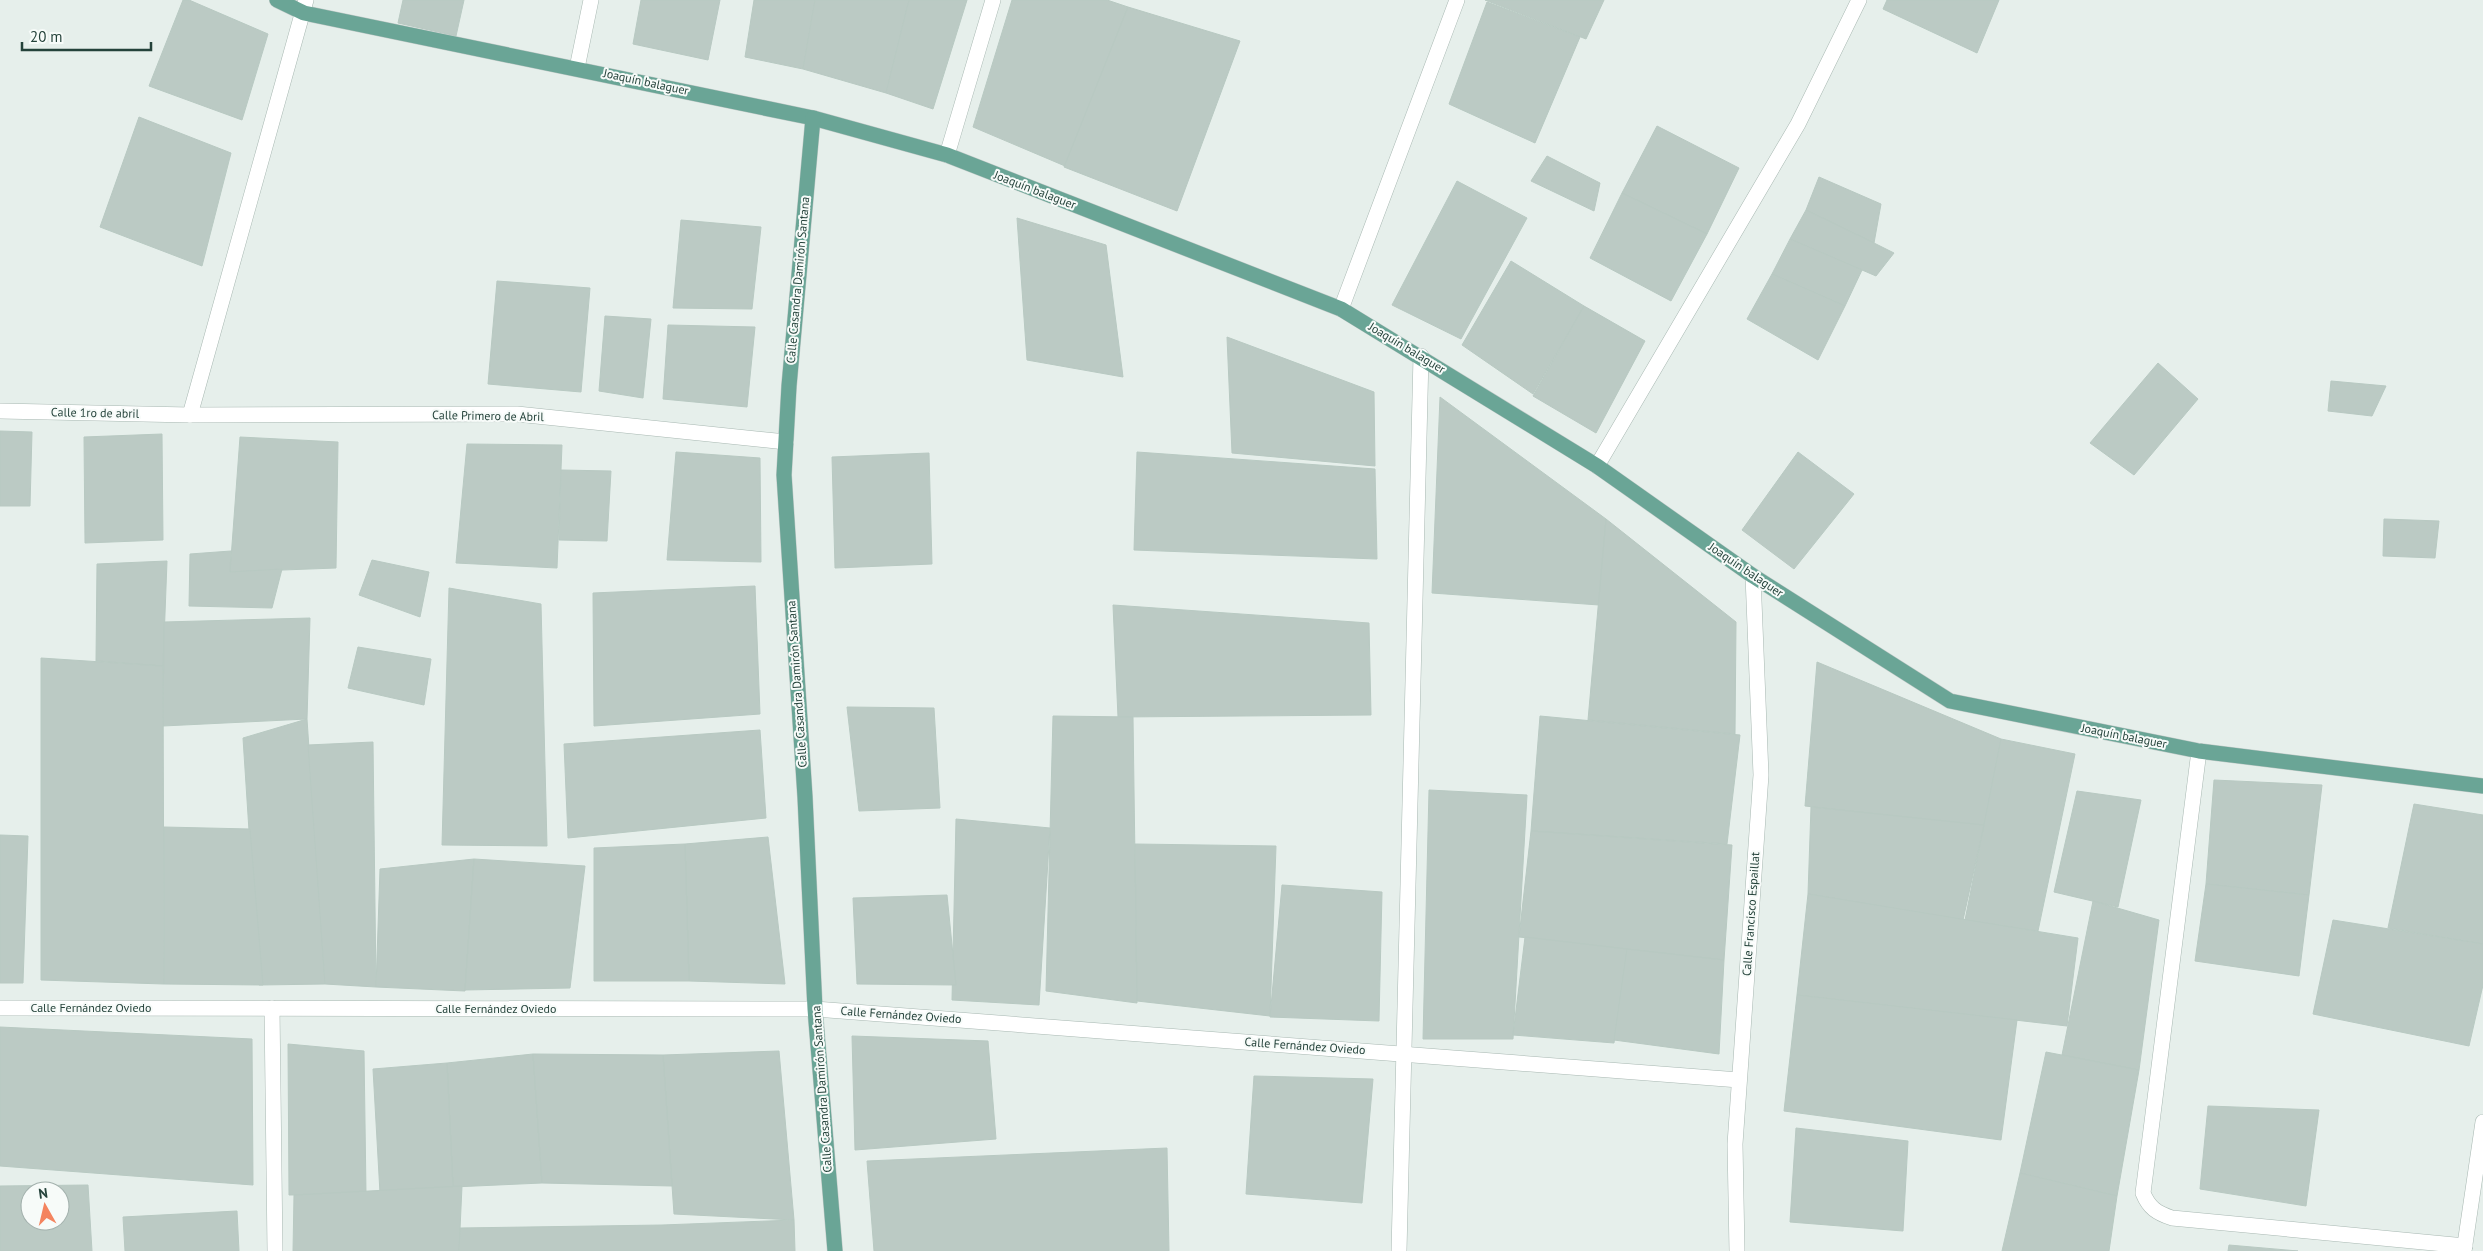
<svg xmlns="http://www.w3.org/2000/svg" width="2483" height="1251" viewBox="0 0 2483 1251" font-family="'PT Sans',sans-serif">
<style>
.building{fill:#bbcac4;stroke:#b8c9c2;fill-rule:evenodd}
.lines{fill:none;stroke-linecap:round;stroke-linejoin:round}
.minor-casing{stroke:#a8b8b2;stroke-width:16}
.major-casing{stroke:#c2cac8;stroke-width:16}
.minor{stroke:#fff;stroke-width:15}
.major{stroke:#6aa596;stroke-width:15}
.labels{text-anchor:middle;stroke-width:4;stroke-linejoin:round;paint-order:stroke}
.street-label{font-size:12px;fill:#24423a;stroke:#f7fbf9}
</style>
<rect width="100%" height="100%" fill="#e6efeb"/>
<g class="building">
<polygon points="183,0 189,0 268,34 242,120 149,86"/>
<polygon points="403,0 464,0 456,36 398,23"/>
<polygon points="641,0 720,0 708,60 633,44"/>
<polygon points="754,0 815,0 803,69 745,57"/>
<polygon points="815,0 909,0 886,93 803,69"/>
<polygon points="909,0 967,0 933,109 886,93"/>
<polygon points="1012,0 1107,0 1128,7 1065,166 973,127"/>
<polygon points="1485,0 1604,0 1586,39"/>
<polygon points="1887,0 1999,0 1977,53 1883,9"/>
<polygon points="1487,2 1580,37 1535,143 1449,104"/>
<polygon points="1128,7 1240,41 1177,211 1064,167"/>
<polygon points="139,117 231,153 202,266 100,227"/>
<polygon points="1657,126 1739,168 1707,234 1622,193"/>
<polygon points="1547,156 1600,183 1594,211 1531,181"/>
<polygon points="1819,177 1881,204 1874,243 1806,210"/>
<polygon points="1457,181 1527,218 1461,339 1392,305"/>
<polygon points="1622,193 1707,234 1671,301 1590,258"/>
<polygon points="1806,210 1874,243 1894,253 1876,276 1790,239"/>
<polygon points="1017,218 1106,245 1123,377 1027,360"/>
<polygon points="681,220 761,227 752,309 673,308"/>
<polygon points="1790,239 1862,270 1845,306 1772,274"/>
<polygon points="1511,261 1584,306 1533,394 1462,345"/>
<polygon points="1772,274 1845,306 1818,360 1747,319"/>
<polygon points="497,281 590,288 581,392 488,384"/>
<polygon points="1584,306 1645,341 1596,433 1533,396"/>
<polygon points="605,316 651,319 643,398 599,391"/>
<polygon points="668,325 755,327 747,407 663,399"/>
<polygon points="1227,337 1374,392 1375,466 1232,453"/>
<polygon points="2158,363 2198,399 2134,475 2090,443"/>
<polygon points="2331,381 2386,386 2372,416 2328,411"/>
<polygon points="1440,397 1606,519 1599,605 1432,593"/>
<polygon points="0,431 32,432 30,506 0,506"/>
<polygon points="162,434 163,540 85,543 84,437"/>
<polygon points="240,437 338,442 336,568 230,572"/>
<polygon points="467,444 562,445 557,568 456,563"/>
<polygon points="676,452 760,458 761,562 667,560"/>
<polygon points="1137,452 1375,469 1377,559 1134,550"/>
<polygon points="1798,452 1854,494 1794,569 1742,530"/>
<polygon points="929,453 932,564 835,568 832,457"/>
<polygon points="561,470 611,471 607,541 559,540"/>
<polygon points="1606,519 1736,622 1735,734 1588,720"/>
<polygon points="2384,519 2439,521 2435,558 2383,556"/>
<polygon points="231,551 230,572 282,569 272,608 189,606 190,554"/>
<polygon points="372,560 429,572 420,617 359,595"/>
<polygon points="167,561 163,666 96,661 97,564"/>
<polygon points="755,586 760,714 594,726 593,593"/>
<polygon points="449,588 541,604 547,846 442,845"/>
<polygon points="1113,605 1369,623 1371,715 1118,717"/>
<polygon points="310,618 307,719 163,726 164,622"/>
<polygon points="358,647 431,659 424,705 348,688"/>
<polygon points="41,658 163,666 164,984 41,980"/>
<polygon points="1817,662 2001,739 1984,826 1805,806"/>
<polygon points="847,707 934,708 940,808 859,811"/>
<polygon points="1053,716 1133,717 1137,1003 1046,991"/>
<polygon points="1540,716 1740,735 1727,844 1531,831"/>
<polygon points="307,719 325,984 259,985 243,738"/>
<polygon points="760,730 766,818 568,838 564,744"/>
<polygon points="2001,739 2075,754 2038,931 1965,920"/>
<polygon points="373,742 376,987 325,984 308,745"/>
<polygon points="2214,780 2322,785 2309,895 2206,884"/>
<polygon points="1429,790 1527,795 1513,1039 1423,1039"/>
<polygon points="2077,791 2141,800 2118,907 2054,892"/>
<polygon points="2414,804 2483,815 2483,944 2388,928"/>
<polygon points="1811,807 1984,825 1963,920 1808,894"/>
<polygon points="956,819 1050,828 1039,1005 952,1000"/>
<polygon points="164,827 250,829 263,985 164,984"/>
<polygon points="1531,831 1732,845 1724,960 1519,937"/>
<polygon points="0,835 28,836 23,983 0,983"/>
<polygon points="768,837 785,984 689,981 685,844"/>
<polygon points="685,844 689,981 594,981 594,848"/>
<polygon points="1135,844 1276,846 1270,1016 1137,1001"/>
<polygon points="474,859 465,991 376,987 380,869"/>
<polygon points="474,859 585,866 570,988 465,990"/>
<polygon points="2206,884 2309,895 2299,976 2195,961"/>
<polygon points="1282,885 1382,892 1379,1021 1270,1017"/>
<polygon points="1808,894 2078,938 2067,1026 1797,995"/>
<polygon points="947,895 956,985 857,984 853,898"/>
<polygon points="2093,901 2159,920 2139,1070 2062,1055"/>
<polygon points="2333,920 2483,944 2483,985 2469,1046 2313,1014"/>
<polygon points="1525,937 1627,949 1614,1043 1513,1035"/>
<polygon points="1627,949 1724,960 1719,1054 1614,1040"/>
<polygon points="1797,995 2017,1020 2001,1140 1784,1111"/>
<polygon points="0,1027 252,1039 253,1185 0,1166"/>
<polygon points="852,1036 988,1041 996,1139 855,1150"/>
<polygon points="288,1044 364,1051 366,1194 289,1195"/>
<polygon points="779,1051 794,1220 674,1214 663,1055"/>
<polygon points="2046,1052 2139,1070 2117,1196 2020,1173"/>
<polygon points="533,1054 542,1183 453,1187 447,1063"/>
<polygon points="533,1054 663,1055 672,1186 542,1183"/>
<polygon points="447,1063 453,1187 380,1193 373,1069"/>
<polygon points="1254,1076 1373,1079 1362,1203 1246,1194"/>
<polygon points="2208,1106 2319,1110 2306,1206 2200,1189"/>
<polygon points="1796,1128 1908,1141 1903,1231 1790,1222"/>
<polygon points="1167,1148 1169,1251 874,1251 867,1161"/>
<polygon points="2020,1173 2117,1196 2109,1251 2002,1251"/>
<path d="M88,1185L92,1251H0V1186ZM30,1191H60V1221H30Z"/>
<polygon points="462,1186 459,1251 293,1251 294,1195"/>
<polygon points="237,1211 239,1251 125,1251 123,1217"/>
<polygon points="794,1220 795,1251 459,1251 460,1228 662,1225"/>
<polygon points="2229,1245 2298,1251 2228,1251"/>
</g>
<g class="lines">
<defs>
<g id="minor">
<polyline points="577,68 591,0"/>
<polyline points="947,155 993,0"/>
<polyline points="1341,309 1457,0"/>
<polyline points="0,411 190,415 517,414 786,442"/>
<polyline points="190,415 306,0"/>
<polyline points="1597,466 1798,124 1859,0"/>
<path d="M2199,751L2143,1193C2149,1208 2157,1213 2172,1218L2465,1246"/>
<polyline points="0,1008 815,1009 1739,1080"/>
<polyline points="272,1008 275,1251"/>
<polyline points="1399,1251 1421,356"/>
<polyline points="1737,1251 1735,1144 1761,775 1753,576"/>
<polyline points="2464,1251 2483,1122"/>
</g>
<g id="major">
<polyline points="277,0 304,13 813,118 947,155 1341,309 1597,466 1753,576 1950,701 2199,751 2483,786"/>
<polyline points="813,118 789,386 784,475 805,797 815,1009 835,1251"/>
</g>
</defs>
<use href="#minor" class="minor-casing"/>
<use href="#major" class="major-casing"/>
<use href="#minor" class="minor"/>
<use href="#major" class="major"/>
</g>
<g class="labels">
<g class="street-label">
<text transform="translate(646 82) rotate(12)" y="4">Joaquín balaguer</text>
<text transform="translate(1035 190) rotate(21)" y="4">Joaquín balaguer</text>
<text transform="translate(798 280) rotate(-85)" y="4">Calle Casandra Damirón Santana</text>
<text transform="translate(1407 348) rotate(31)" y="4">Joaquín balaguer</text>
<text transform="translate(95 413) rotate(1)" y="4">Calle 1ro de abril</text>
<text transform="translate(488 416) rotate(1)" y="4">Calle Primero de Abril</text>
<text transform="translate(1746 570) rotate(34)" y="4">Joaquín balaguer</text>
<text transform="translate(797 684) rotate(-94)" y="4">Calle Casandra Damirón Santana</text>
<text transform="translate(2124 736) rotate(11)" y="4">Joaquín balaguer</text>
<text transform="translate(1751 914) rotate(-86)" y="4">Calle Francisco Espaillat</text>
<text x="91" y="1012">Calle Fernández Oviedo</text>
<text x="496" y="1013">Calle Fernández Oviedo</text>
<text transform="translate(901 1015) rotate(4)" y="4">Calle Fernández Oviedo</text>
<text transform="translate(1305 1046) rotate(4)" y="4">Calle Fernández Oviedo</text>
<text transform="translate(822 1089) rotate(-94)" y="4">Calle Casandra Damirón Santana</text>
</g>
</g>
<g transform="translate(45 1206) rotate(352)"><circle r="24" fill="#f7fbf9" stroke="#a3b1ad"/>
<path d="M0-4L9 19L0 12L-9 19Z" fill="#f4845f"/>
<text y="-8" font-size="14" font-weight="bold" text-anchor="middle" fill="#24423a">N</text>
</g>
<path d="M22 42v8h129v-8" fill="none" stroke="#24423a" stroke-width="2.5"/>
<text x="30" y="42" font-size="15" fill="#24423a" stroke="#f7fbf9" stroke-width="4" paint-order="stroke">20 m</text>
</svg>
